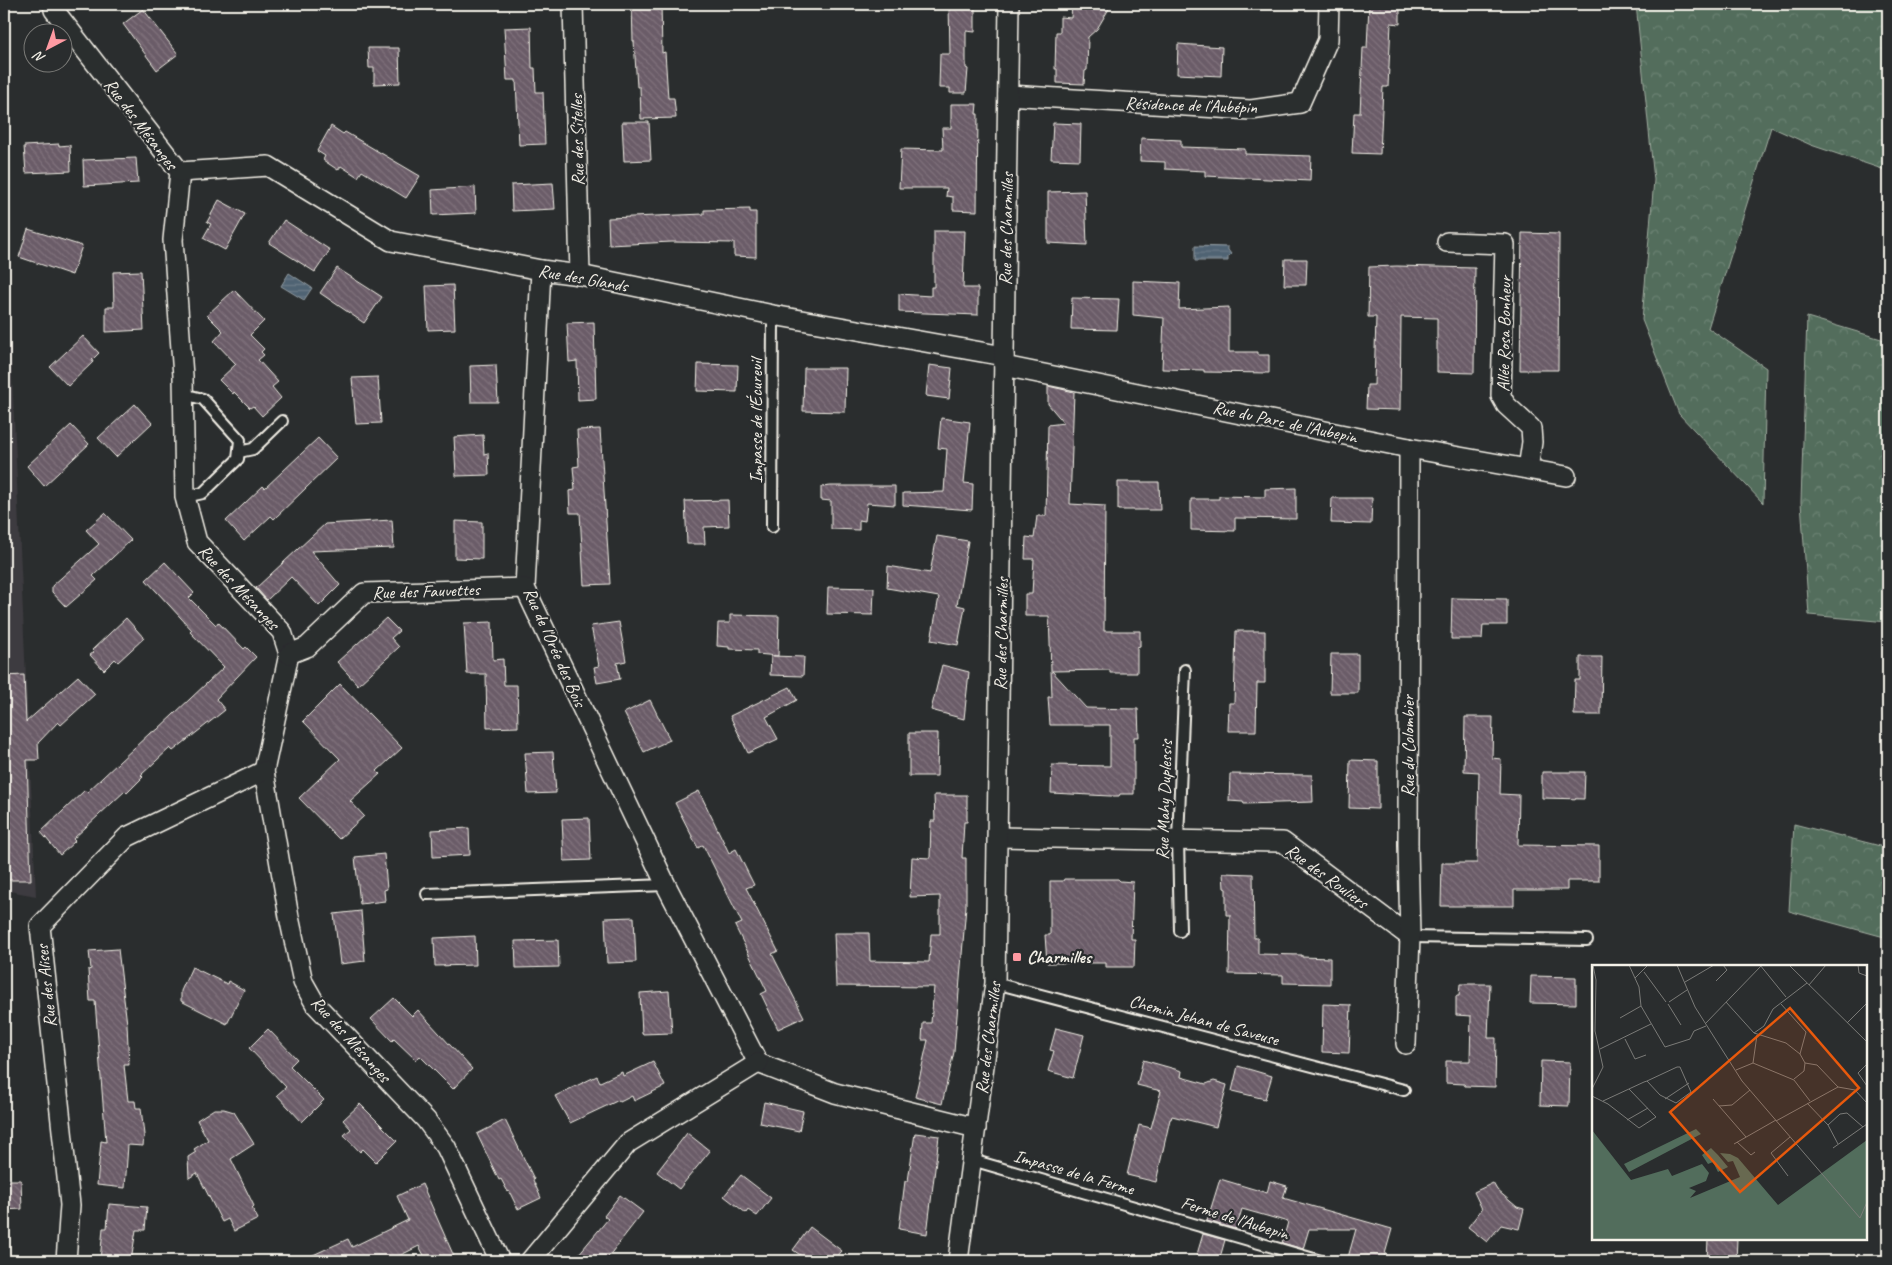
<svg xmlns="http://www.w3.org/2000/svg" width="1892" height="1265" viewBox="0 0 1892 1265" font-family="Caveat,sans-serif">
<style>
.built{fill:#3d3b3f}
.forest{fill:url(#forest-crowns);stroke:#a3afa2}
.water{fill:url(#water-rules);stroke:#929ca2}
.building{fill:url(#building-back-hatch);stroke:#f4f1e8}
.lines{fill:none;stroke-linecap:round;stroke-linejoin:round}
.service-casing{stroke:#f4f1e8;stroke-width:14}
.minor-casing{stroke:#f4f1e8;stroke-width:22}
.service{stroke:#2a2d2e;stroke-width:10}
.minor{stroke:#2a2d2e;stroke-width:19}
.poi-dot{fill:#ff9aa2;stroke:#2a2d2e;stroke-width:2}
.labels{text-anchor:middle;stroke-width:4.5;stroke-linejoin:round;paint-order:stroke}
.street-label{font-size:18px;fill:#f4f1e8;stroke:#2a2d2e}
.poi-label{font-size:18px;font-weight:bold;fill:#f4f1e8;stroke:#2a2d2e;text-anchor:start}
.inset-road{fill:none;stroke:#7b7b78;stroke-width:1}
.view{fill:#e8590c;fill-opacity:0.15;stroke:#e8590c;stroke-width:2.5}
.inset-edge{fill:none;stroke:#f4f1e8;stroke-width:2.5}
</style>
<defs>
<pattern id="forest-crowns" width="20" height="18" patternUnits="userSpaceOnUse" patternTransform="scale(1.25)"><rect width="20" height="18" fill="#526d5c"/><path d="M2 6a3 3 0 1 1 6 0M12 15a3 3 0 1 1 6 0" fill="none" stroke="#6c8273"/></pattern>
<pattern id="water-rules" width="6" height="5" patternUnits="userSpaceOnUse" patternTransform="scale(1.25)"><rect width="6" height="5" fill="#506373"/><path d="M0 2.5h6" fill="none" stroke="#6a7a87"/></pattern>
<pattern id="building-back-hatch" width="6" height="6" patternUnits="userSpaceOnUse" patternTransform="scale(1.25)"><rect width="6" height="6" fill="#6a5b67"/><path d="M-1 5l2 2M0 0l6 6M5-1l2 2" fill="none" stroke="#80737d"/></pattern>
</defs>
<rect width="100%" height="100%" fill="#2a2d2e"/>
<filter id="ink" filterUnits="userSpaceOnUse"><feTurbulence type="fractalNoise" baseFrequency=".02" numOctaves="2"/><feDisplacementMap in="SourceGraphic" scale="10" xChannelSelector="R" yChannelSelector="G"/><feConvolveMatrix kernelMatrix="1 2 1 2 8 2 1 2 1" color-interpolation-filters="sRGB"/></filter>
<g filter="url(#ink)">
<polygon class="built" points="4,265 7,265 36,896 4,890"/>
<g class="forest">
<polygon points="1636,4 1888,4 1888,171 1811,145 1771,127 1708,328 1766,368 1763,503 1679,414 1642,320 1654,180"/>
<polygon points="1807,317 1888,341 1888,622 1809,615 1801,502"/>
<polygon points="1794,824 1888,848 1888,938 1789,911"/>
</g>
<g class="water">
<polygon points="1195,246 1228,247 1228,250 1231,254 1228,257 1228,261 1195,261"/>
<polygon points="289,273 312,288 304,300 281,286"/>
</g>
<g class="building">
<polygon points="632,4 661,4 662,53 665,52 668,98 674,98 676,118 641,119 640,87 637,87 634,41 633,41"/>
<polygon points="949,4 975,4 975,32 966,31 966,68 968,69 966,93 950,93 950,88 939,88 940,54 950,54"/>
<polygon points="1072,4 1103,4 1103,6 1110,7 1097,29 1088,37 1087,70 1085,71 1084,84 1057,83 1057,69 1055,69 1056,32 1060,32 1060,17 1071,18"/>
<polygon points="1369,4 1400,4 1400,24 1391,23 1388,87 1383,87 1380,154 1352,153 1354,113 1360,113 1363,48 1367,48"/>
<polygon points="143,9 178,54 157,70 123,24"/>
<polygon points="531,27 532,68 535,68 536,92 543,92 545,144 519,145 516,80 507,80 504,28"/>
<polygon points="1178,44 1222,47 1221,76 1177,74"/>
<polygon points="368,48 399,48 400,83 374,84 374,68 369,68"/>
<polygon points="951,104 977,104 976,114 978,114 977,211 953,210 953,197 946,196 947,188 899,188 901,149 943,150 942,128 951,128"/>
<polygon points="622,122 649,122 651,160 624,161"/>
<polygon points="1053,123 1081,124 1080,160 1051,159"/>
<polygon points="331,126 343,134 345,132 420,176 406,198 362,171 358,177 341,166 338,170 323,160 325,156 317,151"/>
<polygon points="1141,138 1181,140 1181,147 1245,149 1245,154 1311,156 1310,181 1205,176 1205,171 1165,169 1165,162 1140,161"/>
<polygon points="59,144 59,146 70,145 71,171 26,173 24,146"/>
<polygon points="136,158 138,183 84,186 83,160"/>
<polygon points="553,183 555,209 512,211 511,185"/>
<polygon points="475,187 476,213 433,215 432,190"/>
<polygon points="1085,191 1087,245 1048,243 1048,192"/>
<polygon points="219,200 245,214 225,250 203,238 211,224 207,222"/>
<polygon points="750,209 750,212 756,212 756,257 734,256 734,243 672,242 609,245 608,218 704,214 704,210"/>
<polygon points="284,220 330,250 315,272 269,243"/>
<polygon points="28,229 82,246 72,275 19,257"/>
<polygon points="934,231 965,231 963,288 978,288 978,315 899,312 899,294 931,296 931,287 934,287"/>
<polygon points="1522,233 1559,234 1558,370 1520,370"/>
<polygon points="1285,259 1307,259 1306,285 1284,285"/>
<polygon points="1397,266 1475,268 1474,373 1437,372 1437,318 1401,317 1400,410 1366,409 1367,385 1374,385 1376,317 1368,317 1369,267"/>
<polygon points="337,268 382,297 364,323 320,293"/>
<polygon points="141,271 144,330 106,332 106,307 114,307 113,272"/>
<polygon points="1133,281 1180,283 1179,309 1229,307 1229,352 1258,352 1258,355 1269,355 1269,373 1204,372 1204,370 1162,369 1164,318 1133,315"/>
<polygon points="453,285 455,329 428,330 426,286"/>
<polygon points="234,290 264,321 250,335 264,349 261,352 264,355 258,360 278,382 272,387 281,398 262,416 253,406 250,408 234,392 233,394 219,380 236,364 214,341 223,331 207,315"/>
<polygon points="1072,298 1119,299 1117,330 1071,329"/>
<polygon points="594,322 596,399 578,400 577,361 569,362 567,323"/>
<polygon points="83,336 99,353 92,360 93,362 68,386 50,367"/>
<polygon points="698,364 738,365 737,392 697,391"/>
<polygon points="496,365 498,402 471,402 470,366"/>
<polygon points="929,365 952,368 949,399 926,396"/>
<polygon points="804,368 846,368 845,412 803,411"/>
<polygon points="378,377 381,423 356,424 352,378"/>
<polygon points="1048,386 1074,392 1070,504 1105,506 1104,631 1140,631 1140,646 1137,647 1137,673 1110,673 1110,670 1052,671 1086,708 1138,709 1139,737 1134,737 1134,794 1120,794 1119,796 1110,796 1051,793 1052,765 1110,766 1110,725 1050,725 1048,697 1052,697 1049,616 1025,616 1025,594 1032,594 1034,559 1025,559 1026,537 1034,538 1037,516 1046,516 1048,425 1064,423 1048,404"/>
<polygon points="135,404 152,423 116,457 98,438"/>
<polygon points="941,418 970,422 964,483 973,484 972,510 903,505 903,493 944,492 947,449 938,448"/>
<polygon points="71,425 89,444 44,486 27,466"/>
<polygon points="600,429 610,584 584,585 580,513 570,513 569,491 575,490 573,467 579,466 577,430"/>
<polygon points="483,435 484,454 488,453 489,475 456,476 454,437"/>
<polygon points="318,438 337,458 274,519 271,516 244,541 226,521 263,486 265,488"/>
<polygon points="1118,482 1159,482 1160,510 1118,510"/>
<polygon points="831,486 895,486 895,505 867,503 865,521 859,520 859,530 831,529 831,501 821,500 821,487"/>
<polygon points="1296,488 1296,519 1235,518 1235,531 1191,530 1191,499 1219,499 1219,496 1265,497 1265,489"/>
<polygon points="1332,498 1372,498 1371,524 1331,523"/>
<polygon points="728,500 729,526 704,527 705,544 687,544 685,501"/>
<polygon points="105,513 131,540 93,576 97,580 66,607 52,592 52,586 99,544 86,530"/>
<polygon points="392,520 394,548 311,551 340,585 319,606 291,577 267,600 256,588 325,524"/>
<polygon points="455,521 482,522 482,559 455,558"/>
<polygon points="937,536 968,541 957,605 965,607 958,645 931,640 939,597 887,588 888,566 930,573"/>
<polygon points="165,562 194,593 189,598 216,625 218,622 244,649 246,647 256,657 216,699 225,710 173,751 170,748 141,775 143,777 127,793 125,791 73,839 75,841 60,855 41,832 85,790 87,792 150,733 157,730 224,667 190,632 192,630 146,580"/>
<polygon points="828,587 874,588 873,615 827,614"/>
<polygon points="1452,598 1507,599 1507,625 1483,625 1482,639 1451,639"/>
<polygon points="730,615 779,616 778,656 757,654 757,650 729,649 729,647 717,646 718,623 730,623"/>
<polygon points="126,618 144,638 118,662 115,659 104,670 90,655 94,652 92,650"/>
<polygon points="386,618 399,631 391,638 399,647 358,685 337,662"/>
<polygon points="492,622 493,660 503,659 504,685 517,685 518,727 487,728 486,674 467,674 464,623"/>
<polygon points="619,622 626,661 617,663 620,679 597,683 594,667 599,666 591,626"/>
<polygon points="1236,631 1265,631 1265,683 1257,683 1256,731 1228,731 1229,703 1234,703"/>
<polygon points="1331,654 1358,654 1358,693 1330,693"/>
<polygon points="771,656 804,657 803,676 770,675"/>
<polygon points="1580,657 1602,657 1601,715 1574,715 1575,680 1580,680"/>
<polygon points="942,665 969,672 964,719 931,710"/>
<polygon points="24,675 26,722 78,676 95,694 61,725 58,722 38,743 39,760 27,760 31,880 4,880 4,676"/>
<polygon points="340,684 402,748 377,771 380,774 350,801 364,816 339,839 299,798 340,759 303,721"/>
<polygon points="790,687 797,700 766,717 778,739 748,753 730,716"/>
<polygon points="650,700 670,740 644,752 624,713"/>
<polygon points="1465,717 1493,717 1492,758 1501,759 1500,794 1519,795 1518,845 1599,846 1599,881 1567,881 1567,890 1514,890 1514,906 1441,906 1442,863 1477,863 1479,772 1464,771"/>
<polygon points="909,733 938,733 937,776 909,776"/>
<polygon points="553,752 556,793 528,794 525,753"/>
<polygon points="1350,760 1378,761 1378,809 1349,808"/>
<polygon points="1542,772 1585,772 1584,799 1542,798"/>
<polygon points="1230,774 1312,775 1313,802 1244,804 1243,802 1229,801"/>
<polygon points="699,791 729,853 736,849 754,885 746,888 778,951 772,954 804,1017 778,1029 761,994 767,991 735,926 742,923 703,845 698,848 675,803"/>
<polygon points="934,795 967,795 967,822 964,822 962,858 966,858 966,906 954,1052 942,1104 915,1097 928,1040 922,1040 923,1023 931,1023 934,987 836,986 834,933 869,933 870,961 929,962 931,934 940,934 940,896 910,897 912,857 930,858 931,821 935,821"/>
<polygon points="589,818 591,860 564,861 562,819"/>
<polygon points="469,828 470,855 433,857 432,830"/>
<polygon points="384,854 387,889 384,890 385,901 360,904 355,857"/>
<polygon points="1223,873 1253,874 1254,938 1258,938 1258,954 1302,955 1302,957 1330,958 1330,984 1283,983 1283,975 1229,974 1230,915 1226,915 1226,889 1224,888"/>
<polygon points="1064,879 1118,879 1120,881 1133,882 1131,939 1135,939 1134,967 1106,967 1106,963 1047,963 1045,935 1050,935 1050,881 1063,881"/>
<polygon points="361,911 365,961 340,964 334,914"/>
<polygon points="634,917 636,962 607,963 605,918"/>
<polygon points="475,936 476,965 435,966 434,938"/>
<polygon points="558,940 559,967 516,968 515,941"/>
<polygon points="118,949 127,1024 129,1065 124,1065 128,1101 135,1101 136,1108 141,1108 144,1135 143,1146 128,1145 125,1188 97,1185 101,1141 106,1142 95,1001 90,1001 88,970 91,969 89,951"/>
<polygon points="192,967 227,984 228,981 244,990 227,1024 181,1001 181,991"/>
<polygon points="1531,976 1576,977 1576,1004 1530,1003"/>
<polygon points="1460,984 1490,984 1488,1038 1496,1038 1495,1087 1465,1086 1464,1084 1446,1083 1446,1061 1470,1061 1471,1016 1456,1015 1456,996 1459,996"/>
<polygon points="669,991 672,1033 642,1034 640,993"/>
<polygon points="394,998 412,1016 418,1010 472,1069 453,1089 420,1056 416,1060 394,1039 392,1041 371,1019"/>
<polygon points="1323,1004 1351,1005 1349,1053 1322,1052"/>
<polygon points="1056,1028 1084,1035 1073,1078 1048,1071 1054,1051 1050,1050"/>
<polygon points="268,1029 297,1059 290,1066 324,1100 302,1122 277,1095 286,1087 249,1048"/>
<polygon points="1143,1060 1182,1071 1181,1077 1206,1084 1214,1081 1227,1085 1216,1127 1172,1116 1171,1119 1170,1119 1156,1182 1127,1175 1139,1125 1151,1128 1161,1091 1137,1085"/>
<polygon points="1541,1061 1570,1062 1569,1106 1540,1105"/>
<polygon points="653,1062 665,1086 634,1101 632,1096 620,1102 619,1100 570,1123 555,1096 597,1076 600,1082 622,1072 623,1076"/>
<polygon points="1238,1066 1272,1076 1265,1099 1232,1091"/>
<polygon points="764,1102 803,1111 799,1131 760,1123"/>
<polygon points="360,1104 397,1141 376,1162 363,1149 360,1152 344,1135 351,1129 343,1120"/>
<polygon points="214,1109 224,1109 234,1112 254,1144 231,1159 254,1206 252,1208 258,1219 234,1231 228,1219 222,1222 197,1173 189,1178 188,1157 196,1152 194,1149 208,1140 197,1120"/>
<polygon points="505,1120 534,1179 533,1180 541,1198 518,1209 509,1191 508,1192 501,1179 499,1180 477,1134"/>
<polygon points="687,1133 710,1151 679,1189 657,1172"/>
<polygon points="915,1133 939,1136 927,1234 899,1229 905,1181 908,1181"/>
<polygon points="741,1175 771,1198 757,1216 748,1210 746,1213 724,1196"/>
<polygon points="1220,1179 1267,1193 1270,1181 1287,1186 1283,1198 1392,1229 1383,1261 1347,1261 1356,1229 1309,1229 1303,1249 1282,1243 1288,1222 1242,1209 1236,1229 1207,1221"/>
<polygon points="4,1180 21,1180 22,1209 4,1210"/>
<polygon points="1493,1183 1497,1190 1517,1207 1524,1209 1519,1229 1501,1225 1487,1242 1468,1227 1482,1209 1474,1192"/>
<polygon points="422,1184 456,1261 427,1261 419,1246 393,1259 391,1256 382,1261 300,1261 348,1239 352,1247 408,1220 397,1196"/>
<polygon points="620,1195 643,1212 605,1261 573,1261 608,1219 604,1216"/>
<polygon points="109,1204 147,1207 145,1230 136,1230 131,1261 100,1261 103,1228 107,1228"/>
<polygon points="810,1227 842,1251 833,1261 809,1261 793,1250"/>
<polygon points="1203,1234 1225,1240 1219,1261 1195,1261"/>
<polygon points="1708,1239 1737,1239 1736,1261 1707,1261"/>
</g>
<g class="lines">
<defs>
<g id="service">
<polyline points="183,394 203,399 240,440 238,459 203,493 185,497"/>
<polyline points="239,452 253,449 282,421"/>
<polyline points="772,527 773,315"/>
<polyline points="427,894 666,885"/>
<polyline points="1180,931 1178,839 1185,670"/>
<polyline points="1410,937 1587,940"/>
<polyline points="995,983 1404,1090"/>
<polyline points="972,1160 1321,1261"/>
</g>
<g id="minor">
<polyline points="53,4 54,10 180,172 173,240 183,376 185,497 197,542 282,632 289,654 264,771 289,917 303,982 316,1005 426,1120 446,1147 500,1261"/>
<polyline points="573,4 580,275"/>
<polyline points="1008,95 1251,110 1300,103 1328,40 1329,4"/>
<polyline points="180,172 268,166 391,241 541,270 580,275 773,315 1004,356"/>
<polyline points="1447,242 1505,244 1501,396 1506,405 1531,428 1532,442 1528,469"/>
<polyline points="541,270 525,588 666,885 758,1063"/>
<polyline points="1004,366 1409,448 1566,476"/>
<polyline points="289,654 307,647 364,593 525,588"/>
<polyline points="998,837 1283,842 1410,937"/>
<polyline points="1406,1044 1410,937 1408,845 1409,448"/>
<polyline points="758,1063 835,1093 976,1128"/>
<polyline points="66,1261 70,1205 40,926 127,837 264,771"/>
<polyline points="530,1261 628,1143 758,1063"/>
<polyline points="958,1261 995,983 1009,4"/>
</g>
</defs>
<use href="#service" class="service-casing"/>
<use href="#minor" class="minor-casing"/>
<use href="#service" class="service"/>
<use href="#minor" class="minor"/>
</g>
</g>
<rect class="poi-dot" x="1012" y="952" width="10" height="10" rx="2.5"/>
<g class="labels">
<g class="street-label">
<text transform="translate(1191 105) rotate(2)" y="6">Résidence de l'Aubépin</text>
<text transform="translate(141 124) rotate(53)" y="6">Rue des Mésanges</text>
<text transform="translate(577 140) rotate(-91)" y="6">Rue des Sitelles</text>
<text transform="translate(1006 229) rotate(-89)" y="6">Rue des Charmilles</text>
<text transform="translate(583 278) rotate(10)" y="6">Rue des Glands</text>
<text transform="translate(1504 334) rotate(-89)" y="6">Allée Rosa Bonheur</text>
<text transform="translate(756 421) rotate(-90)" y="6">Impasse de l'Écureuil</text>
<text transform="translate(1285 422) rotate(12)" y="6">Rue du Parc de l'Aubepin</text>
<text transform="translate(239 587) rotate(47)" y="6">Rue des Mésanges</text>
<text transform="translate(426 591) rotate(-2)" y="6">Rue des Fauvettes</text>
<text transform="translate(1001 634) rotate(-89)" y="6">Rue des Charmilles</text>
<text transform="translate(555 647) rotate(66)" y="6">Rue de l'Orée des Bois</text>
<text transform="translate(1408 746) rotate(-90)" y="6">Rue du Colombier</text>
<text transform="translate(1164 800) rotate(-88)" y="6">Rue Mahy Duplessis</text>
<text transform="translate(1327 876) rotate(36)" y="6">Rue des Rouliers</text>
<text transform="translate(46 986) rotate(-96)" y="6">Rue des Alises</text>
<text transform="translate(1204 1020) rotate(15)" y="6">Chemin Jehan de Saveuse</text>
<text transform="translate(988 1038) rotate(-83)" y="6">Rue des Charmilles</text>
<text transform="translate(351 1039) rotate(48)" y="6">Rue des Mésanges</text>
<text transform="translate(1074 1172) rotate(16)" y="6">Impasse de la Ferme</text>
<text transform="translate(1235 1218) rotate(17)" y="6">Ferme de l'Aubepin</text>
</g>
<g class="poi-label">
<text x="1027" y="963">Charmilles</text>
</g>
</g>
<g transform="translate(1592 965)">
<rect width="275" height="275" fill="#2a2d2e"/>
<path d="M104,164L109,169L37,207L32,199ZM0,165L39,215L76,204L80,211L110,199L117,208L114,216L97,223L104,226L98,233L148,212L141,196L136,197L128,188L138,189L146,193L186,240L275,175V275H0ZM119,183L126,190L136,202L126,207L121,197L116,199L110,190Z" fill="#526d5c"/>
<path class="inset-road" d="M37,0L47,22L49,41L73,82L98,74L102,66L114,61M85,0L103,42L150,116L268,253L275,237M168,0L194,32M197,0L275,77M266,0L267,8L275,11M52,7L74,37M43,13L56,0M124,16L135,5L131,0M93,17L122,0M217,20L234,0M77,37L95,25M134,37L162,68L194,78L208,89L213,98L225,100L246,122L263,125L275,138M76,39L89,60M189,39L214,67L208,89M28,53L49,41M255,58L275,38M113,59L170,0M162,68L172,61L181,44L215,18M33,74L43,94L54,90M8,84L59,59M161,98L202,115L218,136M161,98L165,70M275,99L266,108L275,121M144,105L161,98M202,114L212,106L213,98M0,124L11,102L3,66L4,15L1,0M0,131L16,139L47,163L64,152L37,124M73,134L97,118M121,134L154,172M11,136L52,117L55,116L85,102H88L99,127L84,138L68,130L55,116M215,138L236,160L246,179M127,141L140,140L158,125M35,155L56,143M184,156L246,122M236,160L248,149L255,148L271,162M145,177L159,190L163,187M142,179L184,155M241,183L275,159M196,211L179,188L198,172"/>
<path class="view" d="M198,43L267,123L148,227L78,147Z"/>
<rect width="275" height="275" class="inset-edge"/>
</g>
<rect width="1892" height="1265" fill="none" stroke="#2a2d2e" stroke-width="20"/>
<rect x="10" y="10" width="1872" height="1245" fill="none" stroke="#f4f1e8" stroke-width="2" filter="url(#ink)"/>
<g transform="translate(48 48) rotate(221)"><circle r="24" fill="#2a2d2e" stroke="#7b7b78"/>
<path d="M0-4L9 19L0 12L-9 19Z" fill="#ff9aa2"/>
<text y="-8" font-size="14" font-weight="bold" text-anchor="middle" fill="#f4f1e8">N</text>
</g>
</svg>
